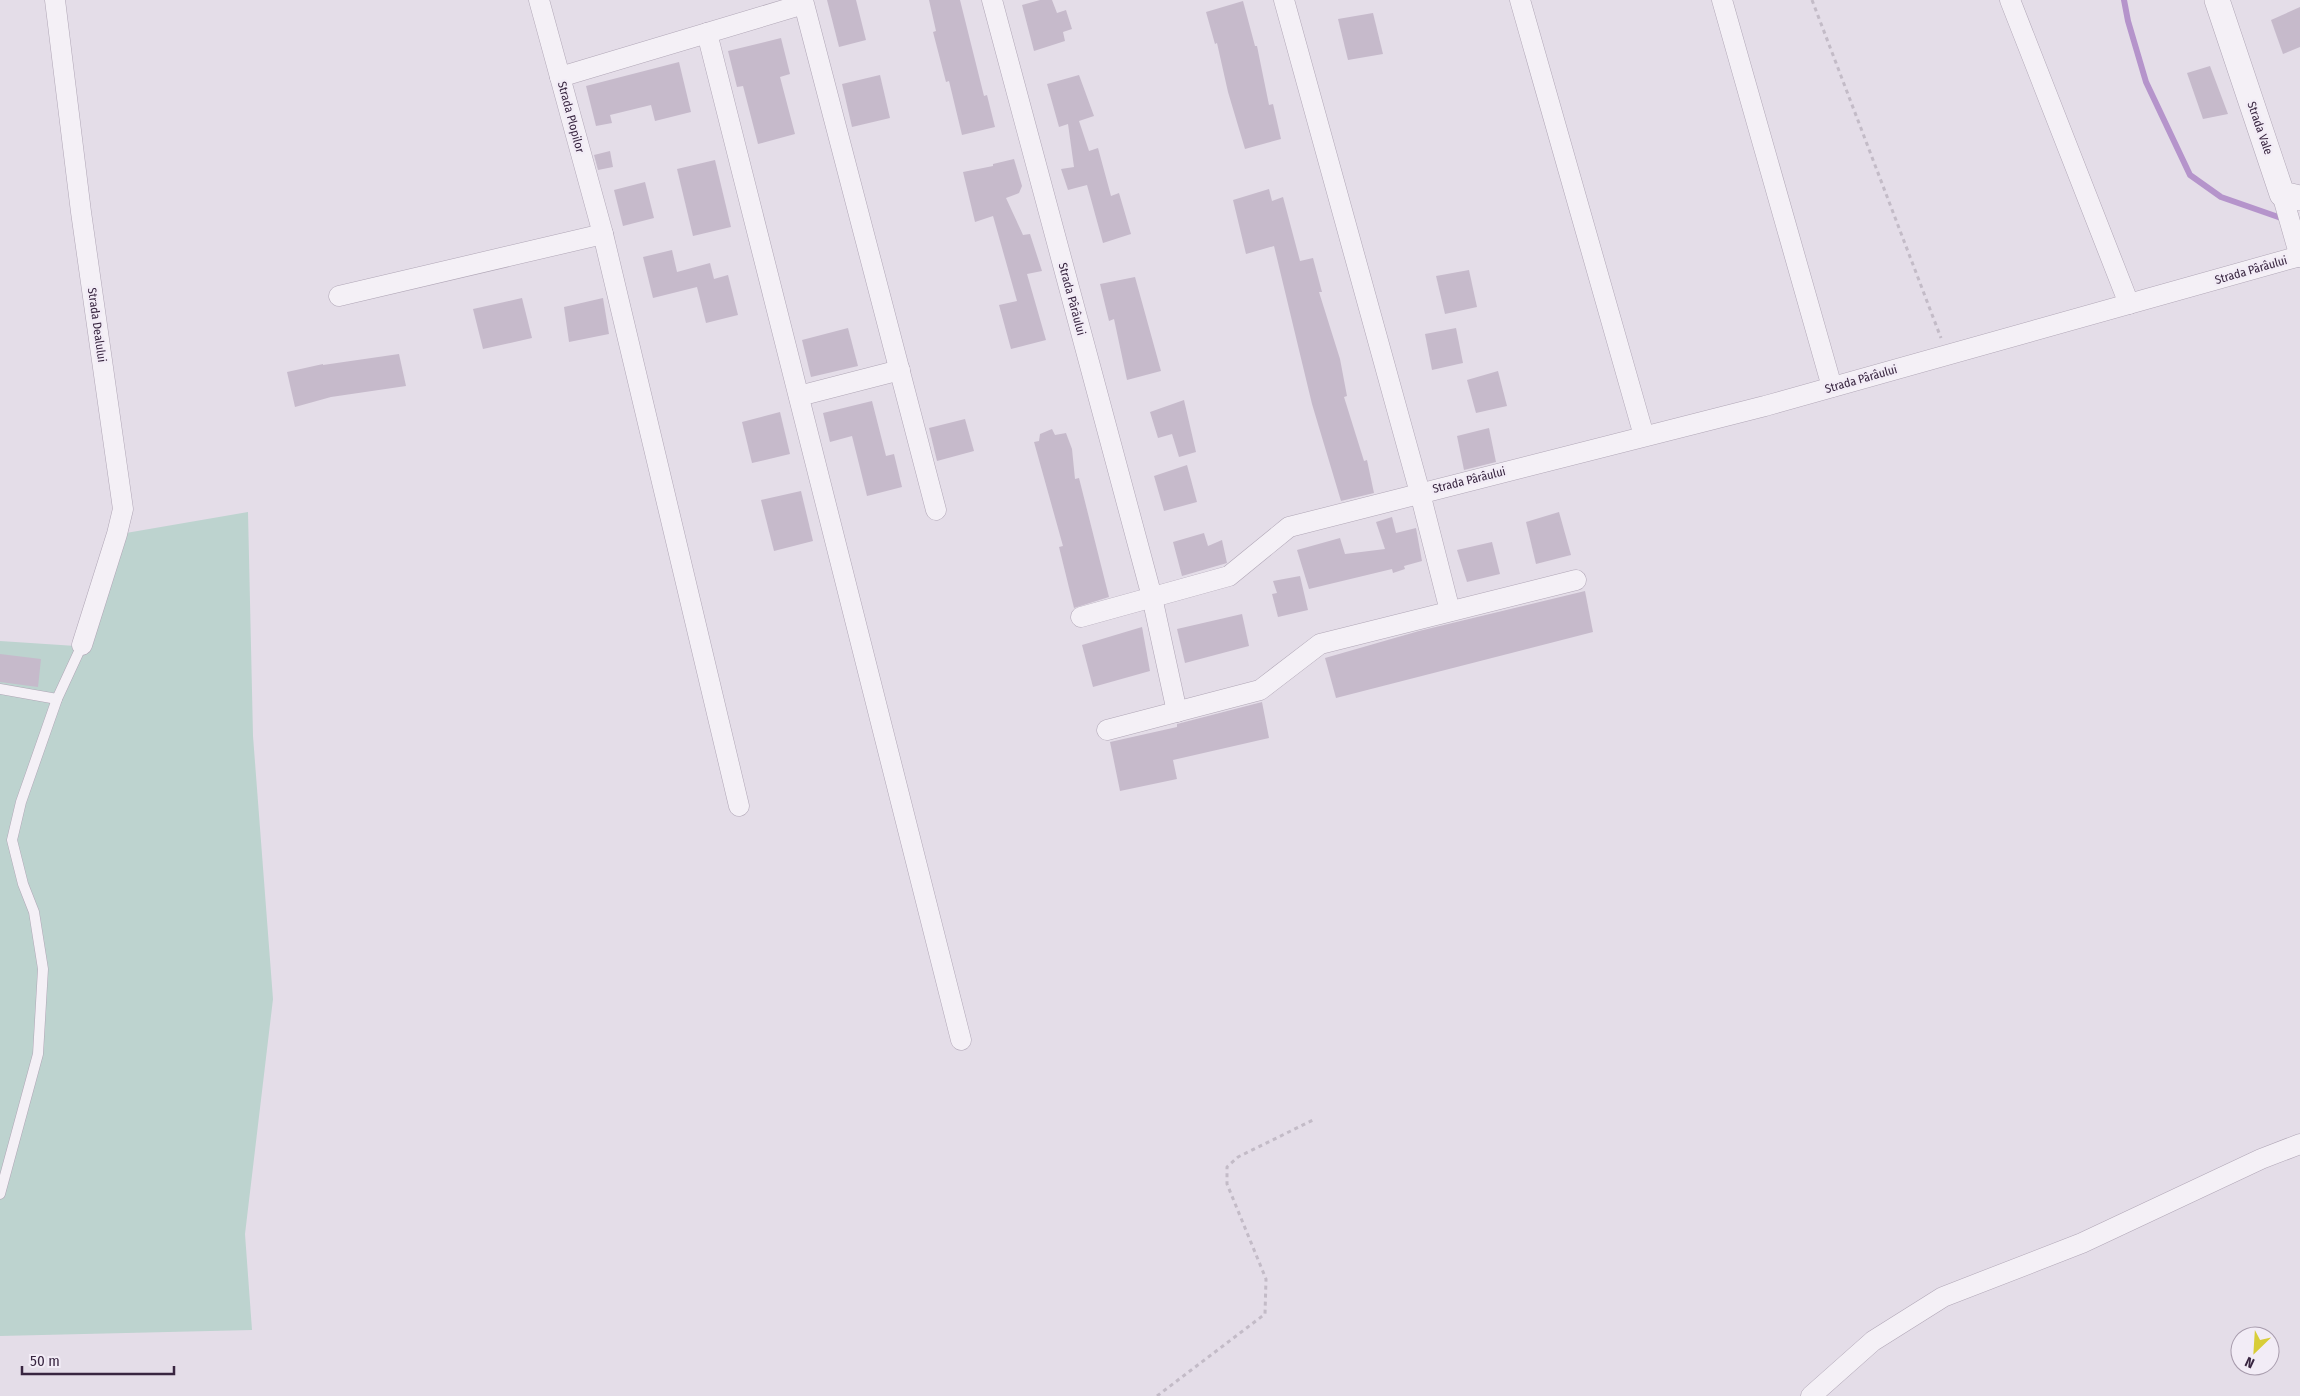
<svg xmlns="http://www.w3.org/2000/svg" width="2300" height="1396" viewBox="0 0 2300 1396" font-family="'Fira Sans Condensed',sans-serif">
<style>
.green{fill:#bdd3cf}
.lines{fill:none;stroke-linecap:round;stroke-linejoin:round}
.stream{stroke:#b594cb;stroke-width:6}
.building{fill:#c6bacb}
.service-casing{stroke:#b0a6b6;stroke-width:11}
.minor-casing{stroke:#b0a6b6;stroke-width:21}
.tertiary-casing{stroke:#b0a6b6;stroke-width:26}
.path{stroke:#c3bbc7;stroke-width:3;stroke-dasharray:4 4;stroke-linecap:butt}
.service{stroke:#f4f0f6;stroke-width:10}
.minor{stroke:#f4f0f6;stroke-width:20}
.tertiary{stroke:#f4f0f6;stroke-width:25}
.labels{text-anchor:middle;stroke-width:5;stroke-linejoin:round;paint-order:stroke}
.street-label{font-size:12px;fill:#382540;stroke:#f2ecf6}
</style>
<rect width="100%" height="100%" fill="#e4dde8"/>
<polygon class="green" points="248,512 253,736 273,999 245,1234 252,1330 0,1336 0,641 91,647 126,533"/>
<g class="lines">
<polyline class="stream" points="2124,0 2128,21 2146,82 2190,175 2221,197 2284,219"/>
</g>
<g class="building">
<polygon points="827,0 856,0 866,40 839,47"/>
<polygon points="929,0 960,0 984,96 987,95 995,127 962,135 949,81 946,82 933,32 936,31"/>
<polygon points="1040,0 1052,0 1057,13 1066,10 1072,29 1063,32 1065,41 1034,51 1022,5"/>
<polygon points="1243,1 1255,46 1257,46 1269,105 1273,104 1281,139 1245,149 1228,92 1217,43 1215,44 1206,12"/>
<polygon points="2300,7 2300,47 2283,54 2271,20"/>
<polygon points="1373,13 1383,54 1348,60 1338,19"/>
<polygon points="781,38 790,74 780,77 795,134 758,144 743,86 737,87 728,51"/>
<polygon points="679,62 691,112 655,121 651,105 610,115 612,123 596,126 586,86"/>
<polygon points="2210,66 2228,114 2203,119 2187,73"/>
<polygon points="880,75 890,118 852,127 842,84"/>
<polygon points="1079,75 1094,116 1079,121 1089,151 1098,148 1111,196 1119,193 1131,234 1103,243 1087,185 1068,190 1061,169 1074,167 1068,124 1059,127 1047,84"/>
<polygon points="610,151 613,167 598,170 594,155"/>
<polygon points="1014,159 1022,186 1019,193 1006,198 1023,235 1030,234 1042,271 1027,274 1046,340 1011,349 999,305 1017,301 993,216 975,222 963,172 993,166 993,164"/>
<polygon points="715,160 731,227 693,236 677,169"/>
<polygon points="645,182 654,218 623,226 614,190"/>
<polygon points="1269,189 1272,201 1283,197 1300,261 1313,258 1322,292 1319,292 1340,359 1347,396 1344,397 1364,461 1367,460 1374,493 1341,501 1312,404 1274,246 1246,254 1233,200"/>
<polygon points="672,250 677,272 710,263 714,279 728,275 738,315 706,323 697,287 653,298 643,257"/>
<polygon points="1469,270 1477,307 1445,314 1436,276"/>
<polygon points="1135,277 1161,371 1127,380 1114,319 1109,321 1100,284"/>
<polygon points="522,298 532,338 483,349 473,309"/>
<polygon points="603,298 609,334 569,342 564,307"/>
<polygon points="848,328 858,366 811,377 802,340"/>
<polygon points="1456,328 1463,363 1432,370 1425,334"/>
<polygon points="399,354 406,386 331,397 295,407 287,372 323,364 323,365"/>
<polygon points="1498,371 1507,406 1476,413 1467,380"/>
<polygon points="1184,400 1196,452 1179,457 1172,434 1158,438 1150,412"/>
<polygon points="872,401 886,456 894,454 902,487 867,496 852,436 830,442 823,413"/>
<polygon points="780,412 790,454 752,463 742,422"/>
<polygon points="965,419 974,451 937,461 929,428"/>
<polygon points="1489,428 1496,462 1464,470 1457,436"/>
<polygon points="1052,429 1055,435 1066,433 1072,449 1075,479 1079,478 1109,597 1074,608 1059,547 1063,546 1034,442 1039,441 1040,434"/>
<polygon points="1187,465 1197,502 1164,511 1154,476"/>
<polygon points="801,491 813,541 774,551 761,500"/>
<polygon points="1559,512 1571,555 1536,564 1526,522"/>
<polygon points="1392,517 1396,533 1416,528 1422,561 1404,566 1405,569 1393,573 1392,569 1309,589 1297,550 1340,538 1345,554 1385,549 1376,522"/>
<polygon points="1204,533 1208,546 1222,540 1227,563 1182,576 1173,542"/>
<polygon points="1492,542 1500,574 1467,582 1457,550"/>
<polygon points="1300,576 1308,610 1278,617 1272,594 1277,593 1273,581"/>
<polygon points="1585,591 1593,632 1336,698 1325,658 1419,631"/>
<polygon points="1242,614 1249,646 1185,663 1177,629"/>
<polygon points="1142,627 1150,671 1093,687 1082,645"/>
<polygon points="0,654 41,659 38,687 0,682"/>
<polygon points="1262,702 1269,738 1173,760 1177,779 1120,791 1110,742 1177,727 1177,724"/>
</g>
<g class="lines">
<defs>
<g id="service">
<polyline points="0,689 57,699"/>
<polyline points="0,1194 38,1054 43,969 34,912 23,884 12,840 21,802 57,699 82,645"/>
</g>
<g id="minor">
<polyline points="55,0 81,212 123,509 117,534 82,645"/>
<polyline points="539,0 603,234 739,806"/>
<polyline points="992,0 1152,597 1177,712"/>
<polyline points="1284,0 1420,493 1450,611"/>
<polyline points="1520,0 1644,436"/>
<polyline points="1722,0 1832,387"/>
<polyline points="2010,0 2129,304"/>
<polyline points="707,33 961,1040"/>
<polyline points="560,77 804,4 936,510"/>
<polyline points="2282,194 2300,257"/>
<polyline points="339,296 603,234"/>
<polyline points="799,396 900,370"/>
<polyline points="1081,617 1229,576 1289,527 1765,406 2300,256"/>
<polyline points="1107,730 1260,690 1320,644 1576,580"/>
<polyline points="1811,1396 1873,1341 1943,1297 2082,1243 2261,1159 2300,1144"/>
</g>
<polyline id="tertiary" points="2217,0 2282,194 2300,198"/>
</defs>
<use href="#service" class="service-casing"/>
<use href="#minor" class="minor-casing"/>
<use href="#tertiary" class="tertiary-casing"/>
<g class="path">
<polyline points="1812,0 1941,338"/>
<polyline points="1157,1396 1265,1314 1266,1279 1227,1184 1227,1167 1238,1157 1313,1120"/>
</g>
<use href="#service" class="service"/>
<use href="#minor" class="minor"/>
<use href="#tertiary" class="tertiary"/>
</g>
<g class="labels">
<g class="street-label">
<text transform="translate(571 117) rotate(75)" y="4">Strada Plopilor</text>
<text transform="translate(2260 128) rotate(71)" y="4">Strada Vale</text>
<text transform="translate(2251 270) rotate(-16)" y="4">Strada Pârâului</text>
<text transform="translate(1072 299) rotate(75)" y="4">Strada Pârâului</text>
<text transform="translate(97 325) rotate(82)" y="4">Strada Dealului</text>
<text transform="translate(1861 379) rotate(-16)" y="4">Strada Pârâului</text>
<text transform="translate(1469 480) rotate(-14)" y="4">Strada Pârâului</text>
</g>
</g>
<g transform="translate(2255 1351) rotate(205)"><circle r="24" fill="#f2ecf6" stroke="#a89cad"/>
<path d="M0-4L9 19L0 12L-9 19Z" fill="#d8cd37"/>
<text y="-8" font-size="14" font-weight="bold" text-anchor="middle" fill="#382540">N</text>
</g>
<path d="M22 1366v8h152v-8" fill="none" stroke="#382540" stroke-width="2.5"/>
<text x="30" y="1366" font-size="15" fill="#382540" stroke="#f2ecf6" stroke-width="4" paint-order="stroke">50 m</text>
</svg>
